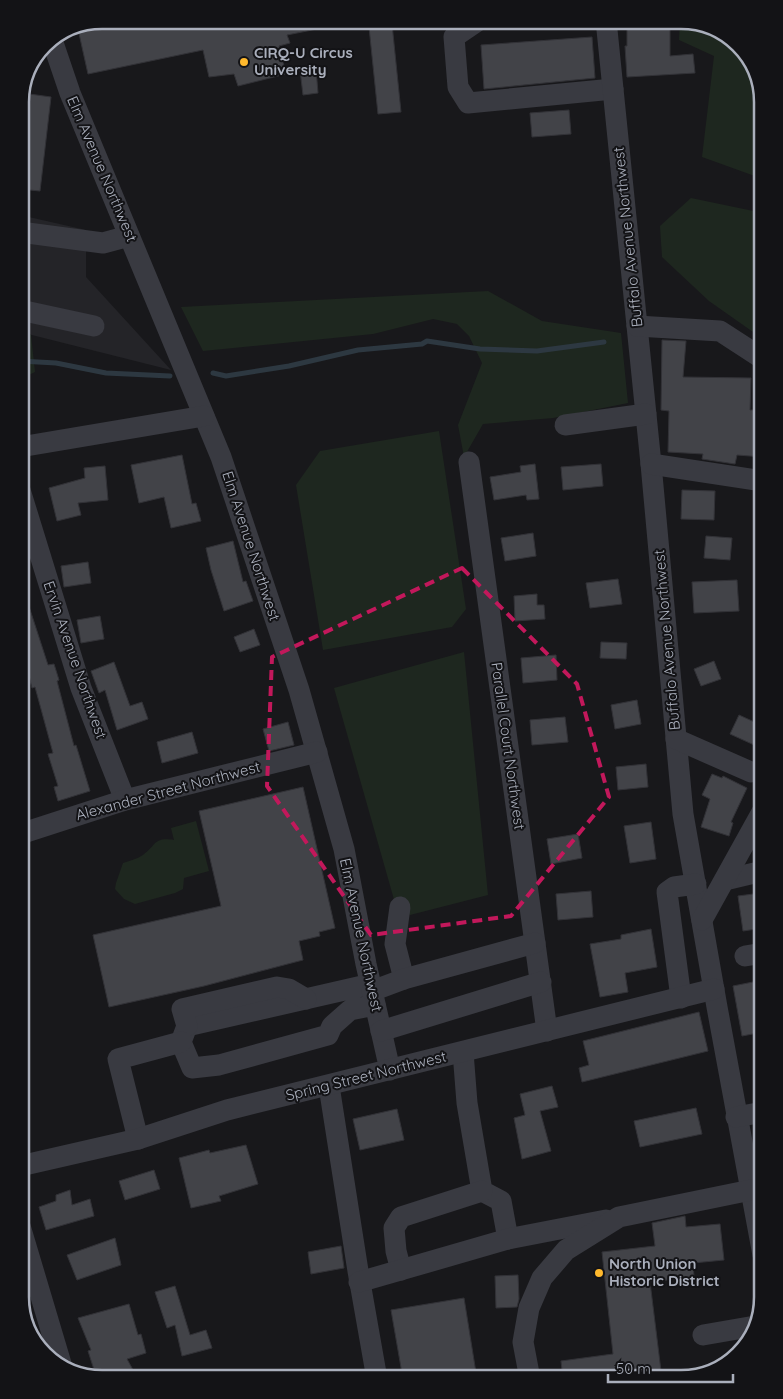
<svg xmlns="http://www.w3.org/2000/svg" width="783" height="1399" viewBox="0 0 783 1399" font-family="Quicksand,sans-serif">
<style>
.built{fill:#242428}
.green{fill:#1e271f}
.lines{fill:none;stroke-linecap:round;stroke-linejoin:round}
.stream{stroke:#2d3841;stroke-width:5}
.building{fill:#424348;stroke:#323237}
.minor{stroke:#393a41;stroke-width:21}
.marked{fill:none;stroke:#c2185b;stroke-width:4;stroke-dasharray:10 6;stroke-linejoin:round}
.poi-dot{fill:#ffb92d;stroke:#131316;stroke-width:2}
.labels{text-anchor:middle;stroke-width:4;stroke-linejoin:round;paint-order:stroke}
.poi-label{font-size:15px;font-weight:bold;fill:#aaafbc;stroke:#131316;text-anchor:start}
.street-label{font-size:15px;fill:#aaafbc;stroke:#131316}
.rim{fill:none;stroke:#aaafbc;stroke-width:2.5}
</style>
<rect width="100%" height="100%" fill="#18181b"/>
<polygon class="built" points="20,215 86,230 86,277 171,370 20,332"/>
<g class="green">
<polygon points="680,20 687,20 727,34 755,66 763,101 763,179 702,157 714,56 679,40"/>
<polygon points="691,198 763,213 763,339 709,301 662,257 660,226"/>
<polygon points="488,291 542,321 621,333 628,403 553,418 483,424 464,457 458,425 482,363 469,336 457,324 433,319 373,334 203,351 181,307"/>
<polygon points="20,332 31,335 35,372 20,379"/>
<polygon points="439,431 466,609 452,627 323,650 296,485 320,451"/>
<polygon points="464,652 488,895 410,915 395,903 334,688"/>
<path d="M196,821L209,871L184,878L183,889L175,893L135,904L124,899L115,889L116,883L123,863C129,861 137,859 143,855C157,845 153,837 174,840L171,828Z"/>
</g>
<g class="lines">
<g class="stream">
<polyline points="20,361 56,363 106,373 170,376"/>
<polyline points="213,373 226,376 289,366 358,350 422,344 427,341 480,349 537,351 604,342"/>
</g>
</g>
<g class="building">
<polygon points="101,20 331,20 332,26 287,35 290,43 279,46 286,74 238,86 234,74 209,77 203,50 88,74 78,29"/>
<polygon points="627,20 670,20 670,56 693,54 695,73 627,77 625,46 627,46"/>
<polygon points="392,24 401,112 378,114 369,27"/>
<polygon points="592,37 595,78 484,89 481,45"/>
<polygon points="316,69 318,93 303,95 300,70"/>
<polygon points="22,93 51,97 40,191 20,189 20,96"/>
<polygon points="569,110 571,134 532,137 530,113"/>
<polygon points="662,340 686,341 683,377 751,378 750,410 763,410 763,457 737,455 735,464 702,459 703,454 668,452 669,411 661,410"/>
<polygon points="182,455 192,504 196,503 201,521 171,528 164,497 139,503 131,465"/>
<polygon points="535,464 539,499 527,500 526,495 494,500 490,477 521,472 520,466"/>
<polygon points="601,464 603,486 563,490 561,467"/>
<polygon points="105,466 108,500 78,503 81,515 57,521 49,488 85,478 84,468"/>
<polygon points="682,490 715,491 714,520 681,519"/>
<polygon points="533,533 536,556 505,561 501,538"/>
<polygon points="706,536 732,538 730,560 704,558"/>
<polygon points="233,541 243,582 246,581 253,601 224,611 211,570 206,548"/>
<polygon points="88,562 91,583 64,587 61,566"/>
<polygon points="618,579 622,604 590,608 586,583"/>
<polygon points="737,580 739,611 694,613 692,582"/>
<polygon points="23,588 48,665 54,664 59,680 57,681 74,746 76,745 90,791 58,801 54,787 58,786 48,754 53,753 35,687 32,688 25,659 28,658 20,637 20,589"/>
<polygon points="537,594 537,605 544,605 545,619 515,621 514,596"/>
<polygon points="100,616 104,639 81,643 77,620"/>
<polygon points="254,629 260,645 240,652 234,637"/>
<polygon points="601,642 627,643 626,659 600,658"/>
<polygon points="556,655 557,680 523,683 521,658"/>
<polygon points="714,661 721,679 701,686 694,669"/>
<polygon points="114,662 130,706 142,702 148,719 117,730 105,690 99,693 91,671"/>
<polygon points="637,700 641,724 615,729 611,705"/>
<polygon points="739,715 763,726 763,749 730,734"/>
<polygon points="565,717 568,742 532,745 530,720"/>
<polygon points="288,722 294,745 269,751 263,729"/>
<polygon points="192,732 198,753 162,763 157,742"/>
<polygon points="646,764 648,787 618,790 616,767"/>
<polygon points="712,774 722,778 723,776 747,788 731,822 733,823 729,836 701,827 710,799 702,795"/>
<polygon points="303,787 335,928 319,932 320,936 299,941 303,960 204,986 109,1007 93,935 221,906 199,811"/>
<polygon points="651,822 656,859 630,863 624,826"/>
<polygon points="578,834 582,858 551,864 547,839"/>
<polygon points="591,891 593,917 558,920 556,894"/>
<polygon points="761,893 763,905 763,928 743,931 738,896"/>
<polygon points="651,929 657,967 625,973 628,992 600,997 590,944 621,939 621,935"/>
<polygon points="763,980 763,1032 742,1036 733,986"/>
<polygon points="699,1012 708,1051 582,1082 579,1068 589,1065 583,1041"/>
<polygon points="552,1086 558,1107 540,1111 551,1151 522,1159 514,1118 525,1115 520,1094"/>
<polygon points="696,1108 702,1134 640,1147 634,1121"/>
<polygon points="397,1109 404,1140 360,1150 353,1119"/>
<polygon points="246,1145 258,1184 219,1196 221,1201 191,1208 179,1158 209,1150 210,1153"/>
<polygon points="154,1170 160,1189 125,1200 119,1181"/>
<polygon points="70,1190 72,1205 90,1199 94,1216 46,1230 39,1207 56,1201 56,1195"/>
<polygon points="685,1216 686,1227 720,1224 724,1260 693,1263 694,1277 650,1282 662,1379 563,1379 561,1361 613,1354 602,1252 655,1246 652,1223"/>
<polygon points="115,1238 121,1265 77,1280 67,1255"/>
<polygon points="341,1246 344,1268 311,1274 308,1252"/>
<polygon points="518,1275 519,1299 517,1307 496,1308 495,1276"/>
<polygon points="175,1286 190,1335 206,1330 212,1348 182,1356 175,1325 167,1328 155,1292"/>
<polygon points="464,1298 477,1379 403,1379 391,1310"/>
<polygon points="129,1304 138,1335 141,1334 146,1353 127,1359 138,1379 97,1379 88,1351 91,1350 78,1318"/>
</g>
<g class="lines">
<g class="minor">
<polyline points="479,20 454,37 458,87 468,103 613,89"/>
<polyline points="606,20 651,464 683,814 717,1007 763,1255"/>
<polyline points="52,40 70,93 221,457 299,690 344,849 366,964 390,1070"/>
<polyline points="20,232 103,243 129,236"/>
<polyline points="20,310 94,326"/>
<polyline points="637,326 720,331 763,359"/>
<polyline points="565,425 646,414"/>
<polyline points="20,447 204,416"/>
<polyline points="469,462 547,1031"/>
<polyline points="651,464 763,481"/>
<polyline points="20,490 81,688 125,800"/>
<polyline points="676,739 751,772"/>
<polyline points="20,834 125,800 317,752"/>
<polyline points="725,880 763,871"/>
<polyline points="400,907 395,944 404,979"/>
<polyline points="702,920 763,810"/>
<polyline points="745,956 763,953"/>
<polyline points="371,984 187,1026 181,1042 192,1068 219,1065 328,1035 332,1026 350,1010 375,1005"/>
<polyline points="372,991 404,979 535,943"/>
<polyline points="681,998 667,892 674,887 696,884"/>
<polyline points="187,1026 182,1009 277,987 289,989 306,999"/>
<polyline points="381,1031 541,982"/>
<polyline points="463,1052 467,1103 482,1191 501,1201 508,1239"/>
<polyline points="329,1086 358,1271 377,1379"/>
<polyline points="736,1117 763,1112"/>
<polyline points="138,1139 118,1059 181,1042"/>
<polyline points="20,1166 138,1139 227,1110 714,989"/>
<polyline points="20,1226 62,1367"/>
<polyline points="401,1270 396,1251 394,1228 401,1217 482,1191"/>
<polyline points="359,1282 508,1239 606,1220"/>
<polyline points="703,1335 755,1326"/>
<polyline points="530,1379 523,1342 529,1308 542,1278 566,1250 619,1217 751,1190"/>
</g>
</g>
<path class="marked" d="M462,568L577,684L609,797L511,916L371,935L267,786L272,657Z"/>
<g class="poi-dot">
<circle cx="244" cy="62" r="5"/>
<circle cx="599" cy="1273" r="5"/>
</g>
<g class="labels">
<g class="poi-label">
<text x="254" y="58">CIRQ-U Circus<tspan x="254" dy="17">University</tspan></text>
<text x="609" y="1269">North Union<tspan x="609" dy="17">Historic District</tspan></text>
</g>
<g class="street-label">
<text transform="translate(102 169) rotate(67)" y="5">Elm Avenue Northwest</text>
<text transform="translate(628 237) rotate(-96)" y="5">Buffalo Avenue Northwest</text>
<text transform="translate(251 546) rotate(72)" y="5">Elm Avenue Northwest</text>
<text transform="translate(667 640) rotate(-95)" y="5">Buffalo Avenue Northwest</text>
<text transform="translate(75 660) rotate(71)" y="5">Ervin Avenue Northwest</text>
<text transform="translate(508 746) rotate(82)" y="5">Parallel Court Northwest</text>
<text transform="translate(168 791) rotate(-15)" y="5">Alexander Street Northwest</text>
<text transform="translate(361 935) rotate(78)" y="5">Elm Avenue Northwest</text>
<text transform="translate(366 1076) rotate(-14)" y="5">Spring Street Northwest</text>
</g>
</g>
<path d="M0 0H783V1399H0ZM102 29H681A73 73 0 0 1 754 102V1297A73 73 0 0 1 681 1370H102A73 73 0 0 1 29 1297V102A73 73 0 0 1 102 29Z" fill="#131316" fill-rule="evenodd"/>
<path class="rim" d="M102 29H681A73 73 0 0 1 754 102V1297A73 73 0 0 1 681 1370H102A73 73 0 0 1 29 1297V102A73 73 0 0 1 102 29Z"/>
<path d="M608 1374v8h125v-8" fill="none" stroke="#aaafbc" stroke-width="2.5"/>
<text x="616" y="1374" font-size="15" fill="#aaafbc" stroke="#131316" stroke-width="4" paint-order="stroke">50 m</text>
</svg>
